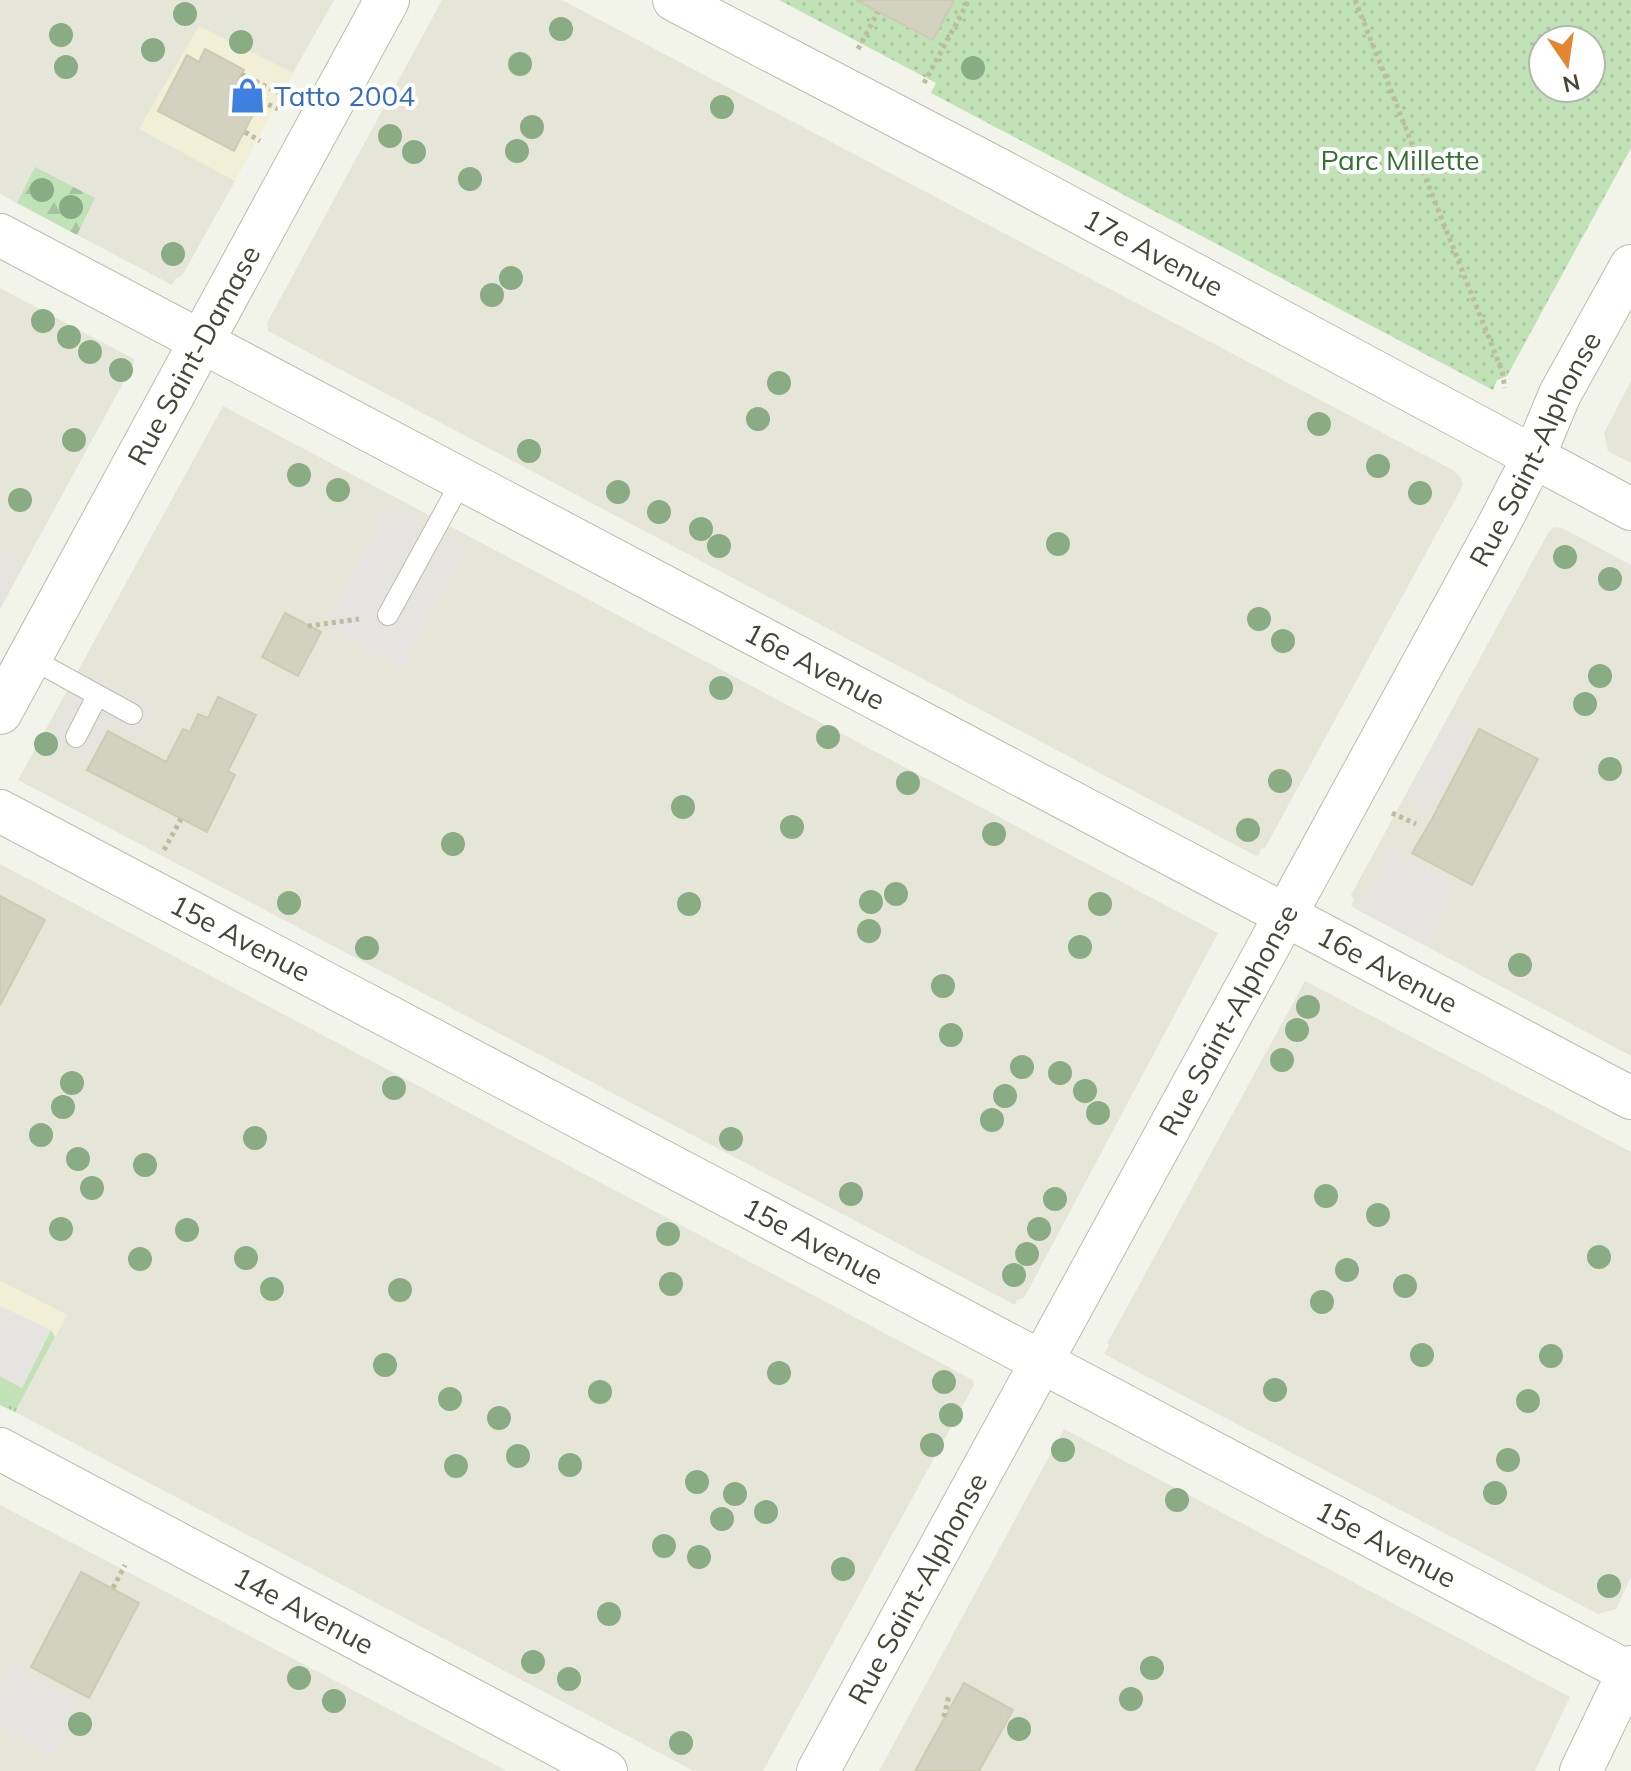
<svg xmlns="http://www.w3.org/2000/svg" width="1631" height="1771" viewBox="0 0 1631 1771" font-family="Mulish,sans-serif">
<style>
.residential{fill:#e6e6d8}
.commercial{fill:#f2efd7}
.grass{fill:url(#grass-tufts)}
.forest{fill:url(#forest-firs)}
.park{fill:url(#park-dots);fill-rule:evenodd}
.parking{fill:#e5e4e0}
.building{fill:#d3d2c0;stroke:#cdcbb4;stroke-width:2}
.lines{fill:none;stroke-linecap:round;stroke-linejoin:round}
.service-casing{stroke:#bdbdad;stroke-width:22}
.minor-casing{stroke:#bdbdad;stroke-width:44}
.tertiary-casing{stroke:#bdbdad;stroke-width:46}
.path{stroke:#bdbc9f;stroke-width:5;stroke-dasharray:4 4;stroke-linecap:butt}
.service{stroke:#fff;stroke-width:20}
.minor{stroke:#fff;stroke-width:42}
.tertiary{stroke:#fff;stroke-width:44}
.tree{fill:#8aac84}
.labels{text-anchor:middle;stroke-width:8;stroke-linejoin:round;paint-order:stroke}
.shop-label{font-size:28px;fill:#366cbe;stroke:#fff;text-anchor:start}
.park-label{font-size:28px;fill:#357132;stroke:#fff}
.street-label{font-size:28px;fill:#454538;stroke:#fff}
</style>
<defs>
<pattern id="grass-tufts" width="24" height="20" patternUnits="userSpaceOnUse" patternTransform="scale(2)"><rect width="24" height="20" fill="#c0e2b6"/><path d="M3 7l-1-3M5 7V3M7 7l1-3M15 17l-1-3M17 17v-4M19 17l1-3" fill="none" stroke="#a6c39d"/></pattern>
<pattern id="forest-firs" width="22" height="20" patternUnits="userSpaceOnUse" patternTransform="scale(2)"><rect width="22" height="20" fill="#c0e2b6"/><path d="M5 1l3.5 6h-7zM16 11l3.5 6h-7z" fill="#a6c39d"/></pattern>
<pattern id="park-dots" width="8" height="8" patternUnits="userSpaceOnUse" patternTransform="scale(2)"><rect width="8" height="8" fill="#c0e2b6"/><path d="M2 2h.1M6 6h.1" fill="none" stroke="#a6c39d" stroke-width="1.8" stroke-linecap="round"/></pattern>
</defs>
<rect width="100%" height="100%" fill="#f2f3e9"/>
<g class="residential">
<polygon points="0,0 334,0 293,73 199,27 140,128 235,181 182,276 176,278 172,285 0,194"/>
<polygon points="442,0 562,0 1453,470 1460,477 1463,483 1461,489 1265,848 1261,849 1258,857 268,331 267,323"/>
<polygon points="0,288 134,359 134,363 0,609"/>
<polygon points="1631,381 1631,463 1608,451 1604,433"/>
<polygon points="223,406 1218,933 1024,1298 1017,1300 1015,1305 18,780"/>
<polygon points="1554,527 1562,528 1631,565 1631,1056 1351,906 1354,900 1351,895 1548,533"/>
<polygon points="0,864 973,1380 974,1385 763,1771 694,1771 15,1412 67,1315 0,1281"/>
<polygon points="1305,981 1631,1152 1631,1577 1616,1609 1598,1614 1104,1354 1109,1346 1108,1342"/>
<polygon points="1064,1429 1570,1697 1535,1771 879,1771"/>
<polygon points="0,1505 507,1771 0,1771"/>
</g>
<g class="commercial">
<polygon points="199,26 293,73 235,181 139,129"/>
<polygon points="0,1281 67,1315 15,1412 0,1405"/>
</g>
<polygon class="grass" points="51,1330 55,1337 15,1412 0,1405 0,1376 22,1388"/>
<polygon class="forest" points="35,167 95,198 77,235 17,203"/>
<path class="park" d="M779,0H1631V148L1507,376L1497,380L1493,390L931,93L936,83ZM1543,40H1591V88H1543Z"/>
<g class="parking">
<polygon points="390,504 468,548 402,665 326,626"/>
<polygon points="0,553 23,566 0,609"/>
<polygon points="83,673 152,709 138,736 108,721 90,757 50,736"/>
<polygon points="1449,717 1474,729 1431,814 1404,799"/>
<polygon points="1390,848 1457,884 1426,946 1358,910"/>
<polygon points="0,1306 51,1330 22,1388 0,1376"/>
<polygon points="11,1665 80,1702 54,1755 0,1728 0,1686"/>
</g>
<g class="building">
<polygon points="856,0 954,0 933,40"/>
<polygon points="205,49 244,70 238,80 264,94 234,151 158,111 187,55 199,62"/>
<polygon points="285,613 321,632 298,676 262,657"/>
<polygon points="218,697 256,715 228,771 235,775 207,832 87,770 108,731 166,762 183,729 190,732 198,714 208,718"/>
<polygon points="1479,729 1538,759 1472,885 1412,853 1432,819"/>
<polygon points="0,896 45,920 0,1005"/>
<polygon points="81,1572 139,1603 89,1698 31,1667"/>
<polygon points="964,1683 1013,1710 979,1771 915,1771"/>
</g>
<g class="lines">
<defs>
<g id="service">
<polyline points="388,615 462,480"/>
<polyline points="30,658 132,714"/>
<polyline points="76,737 97,696"/>
</g>
<g id="minor">
<path id="s1" d="M674,0L998,169L1631,509"/>
<path id="s2" d="M0,235L1631,1098"/>
<path id="s3" d="M0,811L1628,1672"/>
<path id="s4" d="M0,1449L606,1771"/>
<path id="s5" d="M818,1771L1498,526L1534,456L1560,394L1631,266"/>
<polyline points="1581,1771 1631,1667"/>
</g>
<g id="tertiary">
<path id="s6" d="M0,712L387,0"/>
</g>
</defs>
<use href="#service" class="service-casing"/>
<use href="#minor" class="minor-casing"/>
<use href="#tertiary" class="tertiary-casing"/>
<g class="path">
<polyline points="1355,0 1502,371 1505,388"/>
<polyline points="858,49 878,12"/>
<polyline points="241,74 283,95"/>
<polyline points="924,83 969,0"/>
<polyline points="261,101 278,109"/>
<polyline points="245,132 260,141"/>
<polyline points="308,626 359,619"/>
<polyline points="1392,813 1416,824"/>
<polyline points="164,850 181,819"/>
<polyline points="113,1588 125,1565"/>
<polyline points="944,1717 949,1695"/>
</g>
<use href="#service" class="service"/>
<use href="#minor" class="minor"/>
<use href="#tertiary" class="tertiary"/>
</g>
<g class="tree">
<circle cx="185" cy="14" r="12"/>
<circle cx="561" cy="29" r="12"/>
<circle cx="61" cy="35" r="12"/>
<circle cx="241" cy="42" r="12"/>
<circle cx="153" cy="50" r="12"/>
<circle cx="520" cy="64" r="12"/>
<circle cx="66" cy="67" r="12"/>
<circle cx="973" cy="68" r="12"/>
<circle cx="722" cy="107" r="12"/>
<circle cx="532" cy="127" r="12"/>
<circle cx="390" cy="136" r="12"/>
<circle cx="517" cy="151" r="12"/>
<circle cx="414" cy="152" r="12"/>
<circle cx="470" cy="179" r="12"/>
<circle cx="42" cy="190" r="12"/>
<circle cx="71" cy="207" r="12"/>
<circle cx="173" cy="254" r="12"/>
<circle cx="511" cy="278" r="12"/>
<circle cx="492" cy="295" r="12"/>
<circle cx="43" cy="321" r="12"/>
<circle cx="69" cy="337" r="12"/>
<circle cx="90" cy="352" r="12"/>
<circle cx="121" cy="370" r="12"/>
<circle cx="779" cy="383" r="12"/>
<circle cx="758" cy="419" r="12"/>
<circle cx="1319" cy="424" r="12"/>
<circle cx="74" cy="440" r="12"/>
<circle cx="529" cy="451" r="12"/>
<circle cx="1378" cy="466" r="12"/>
<circle cx="299" cy="475" r="12"/>
<circle cx="338" cy="490" r="12"/>
<circle cx="618" cy="492" r="12"/>
<circle cx="1420" cy="493" r="12"/>
<circle cx="20" cy="500" r="12"/>
<circle cx="659" cy="512" r="12"/>
<circle cx="701" cy="529" r="12"/>
<circle cx="1058" cy="544" r="12"/>
<circle cx="719" cy="546" r="12"/>
<circle cx="1565" cy="557" r="12"/>
<circle cx="1610" cy="579" r="12"/>
<circle cx="1259" cy="619" r="12"/>
<circle cx="1283" cy="641" r="12"/>
<circle cx="1600" cy="676" r="12"/>
<circle cx="721" cy="688" r="12"/>
<circle cx="1585" cy="704" r="12"/>
<circle cx="828" cy="737" r="12"/>
<circle cx="46" cy="744" r="12"/>
<circle cx="1610" cy="769" r="12"/>
<circle cx="1280" cy="781" r="12"/>
<circle cx="908" cy="783" r="12"/>
<circle cx="683" cy="807" r="12"/>
<circle cx="792" cy="827" r="12"/>
<circle cx="1248" cy="830" r="12"/>
<circle cx="994" cy="834" r="12"/>
<circle cx="453" cy="844" r="12"/>
<circle cx="896" cy="894" r="12"/>
<circle cx="871" cy="902" r="12"/>
<circle cx="289" cy="903" r="12"/>
<circle cx="689" cy="904" r="12"/>
<circle cx="1100" cy="904" r="12"/>
<circle cx="869" cy="931" r="12"/>
<circle cx="1080" cy="947" r="12"/>
<circle cx="367" cy="948" r="12"/>
<circle cx="1520" cy="965" r="12"/>
<circle cx="943" cy="986" r="12"/>
<circle cx="1308" cy="1007" r="12"/>
<circle cx="1297" cy="1030" r="12"/>
<circle cx="951" cy="1035" r="12"/>
<circle cx="1282" cy="1060" r="12"/>
<circle cx="1022" cy="1067" r="12"/>
<circle cx="1060" cy="1073" r="12"/>
<circle cx="72" cy="1083" r="12"/>
<circle cx="394" cy="1088" r="12"/>
<circle cx="1085" cy="1091" r="12"/>
<circle cx="1005" cy="1096" r="12"/>
<circle cx="63" cy="1107" r="12"/>
<circle cx="1098" cy="1113" r="12"/>
<circle cx="992" cy="1120" r="12"/>
<circle cx="41" cy="1135" r="12"/>
<circle cx="255" cy="1138" r="12"/>
<circle cx="731" cy="1139" r="12"/>
<circle cx="78" cy="1159" r="12"/>
<circle cx="145" cy="1165" r="12"/>
<circle cx="92" cy="1188" r="12"/>
<circle cx="851" cy="1194" r="12"/>
<circle cx="1326" cy="1196" r="12"/>
<circle cx="1055" cy="1199" r="12"/>
<circle cx="1378" cy="1215" r="12"/>
<circle cx="61" cy="1229" r="12"/>
<circle cx="1039" cy="1229" r="12"/>
<circle cx="187" cy="1230" r="12"/>
<circle cx="668" cy="1234" r="12"/>
<circle cx="1027" cy="1254" r="12"/>
<circle cx="1599" cy="1257" r="12"/>
<circle cx="246" cy="1258" r="12"/>
<circle cx="140" cy="1259" r="12"/>
<circle cx="1347" cy="1270" r="12"/>
<circle cx="1014" cy="1275" r="12"/>
<circle cx="671" cy="1284" r="12"/>
<circle cx="1405" cy="1286" r="12"/>
<circle cx="272" cy="1289" r="12"/>
<circle cx="400" cy="1290" r="12"/>
<circle cx="1322" cy="1302" r="12"/>
<circle cx="1422" cy="1355" r="12"/>
<circle cx="1551" cy="1356" r="12"/>
<circle cx="385" cy="1365" r="12"/>
<circle cx="779" cy="1373" r="12"/>
<circle cx="944" cy="1382" r="12"/>
<circle cx="1275" cy="1390" r="12"/>
<circle cx="600" cy="1392" r="12"/>
<circle cx="450" cy="1399" r="12"/>
<circle cx="1528" cy="1401" r="12"/>
<circle cx="951" cy="1415" r="12"/>
<circle cx="499" cy="1418" r="12"/>
<circle cx="932" cy="1445" r="12"/>
<circle cx="1063" cy="1450" r="12"/>
<circle cx="518" cy="1456" r="12"/>
<circle cx="1508" cy="1460" r="12"/>
<circle cx="570" cy="1465" r="12"/>
<circle cx="456" cy="1466" r="12"/>
<circle cx="697" cy="1482" r="12"/>
<circle cx="1495" cy="1493" r="12"/>
<circle cx="735" cy="1494" r="12"/>
<circle cx="1177" cy="1500" r="12"/>
<circle cx="766" cy="1512" r="12"/>
<circle cx="722" cy="1519" r="12"/>
<circle cx="664" cy="1546" r="12"/>
<circle cx="699" cy="1557" r="12"/>
<circle cx="843" cy="1569" r="12"/>
<circle cx="1609" cy="1586" r="12"/>
<circle cx="609" cy="1614" r="12"/>
<circle cx="533" cy="1662" r="12"/>
<circle cx="1152" cy="1668" r="12"/>
<circle cx="299" cy="1678" r="12"/>
<circle cx="569" cy="1679" r="12"/>
<circle cx="1131" cy="1699" r="12"/>
<circle cx="334" cy="1701" r="12"/>
<circle cx="80" cy="1724" r="12"/>
<circle cx="1019" cy="1729" r="12"/>
<circle cx="681" cy="1743" r="12"/>
</g>
<defs>
<symbol id="shop-bare" viewBox="-9 -9 18 18"><path d="M-5-2.5h2.3a2.7 3.5 0 0 1 5.4 0H5L5.5 6h-11ZM-1.5-2.5h3a1.5 2.3 0 0 0-3 0Z" fill="#3f7fe0" stroke="#fff" stroke-width="2.5" paint-order="stroke"/></symbol>
</defs>
<g fill-rule="evenodd">
<use href="#shop-bare" x="222" y="70" width="51" height="51"/>
</g>
<g class="labels">
<g class="shop-label">
<text x="274" y="106">Tatto 2004</text>
</g>
<g class="park-label">
<text x="1400" y="170">Parc Millette</text>
</g>
<g class="street-label">
<text dy="10" stroke="none"><textPath href="#s1" startOffset="542">17e Avenue</textPath></text>
<text dy="10" stroke="none"><textPath href="#s6" startOffset="406">Rue Saint-Damase</textPath></text>
<text dy="10" stroke="none"><textPath href="#s5" startOffset="1504">Rue Saint-Alphonse</textPath></text>
<text dy="10" stroke="none"><textPath href="#s2" startOffset="922">16e Avenue</textPath></text>
<text dy="10" stroke="none"><textPath href="#s3" startOffset="272">15e Avenue</textPath></text>
<text dy="10" stroke="none"><textPath href="#s2" startOffset="1570">16e Avenue</textPath></text>
<text dy="10" stroke="none"><textPath href="#s5" startOffset="856">Rue Saint-Alphonse</textPath></text>
<text dy="10" stroke="none"><textPath href="#s3" startOffset="920">15e Avenue</textPath></text>
<text dy="10" stroke="none"><textPath href="#s3" startOffset="1568">15e Avenue</textPath></text>
<text dy="10" stroke="none"><textPath href="#s5" startOffset="208">Rue Saint-Alphonse</textPath></text>
<text dy="10" stroke="none"><textPath href="#s4" startOffset="344">14e Avenue</textPath></text>
</g>
</g>
<g transform="translate(1567 64) rotate(167)"><circle r="38" fill="#ffffff" stroke="#b5b5af" stroke-width="2"/>
<path d="M0-6L14 30L0 20L-14 30Z" fill="#e28631"/>
<text y="-12" font-size="22" font-weight="bold" text-anchor="middle" fill="#454538">N</text>
</g>
</svg>
